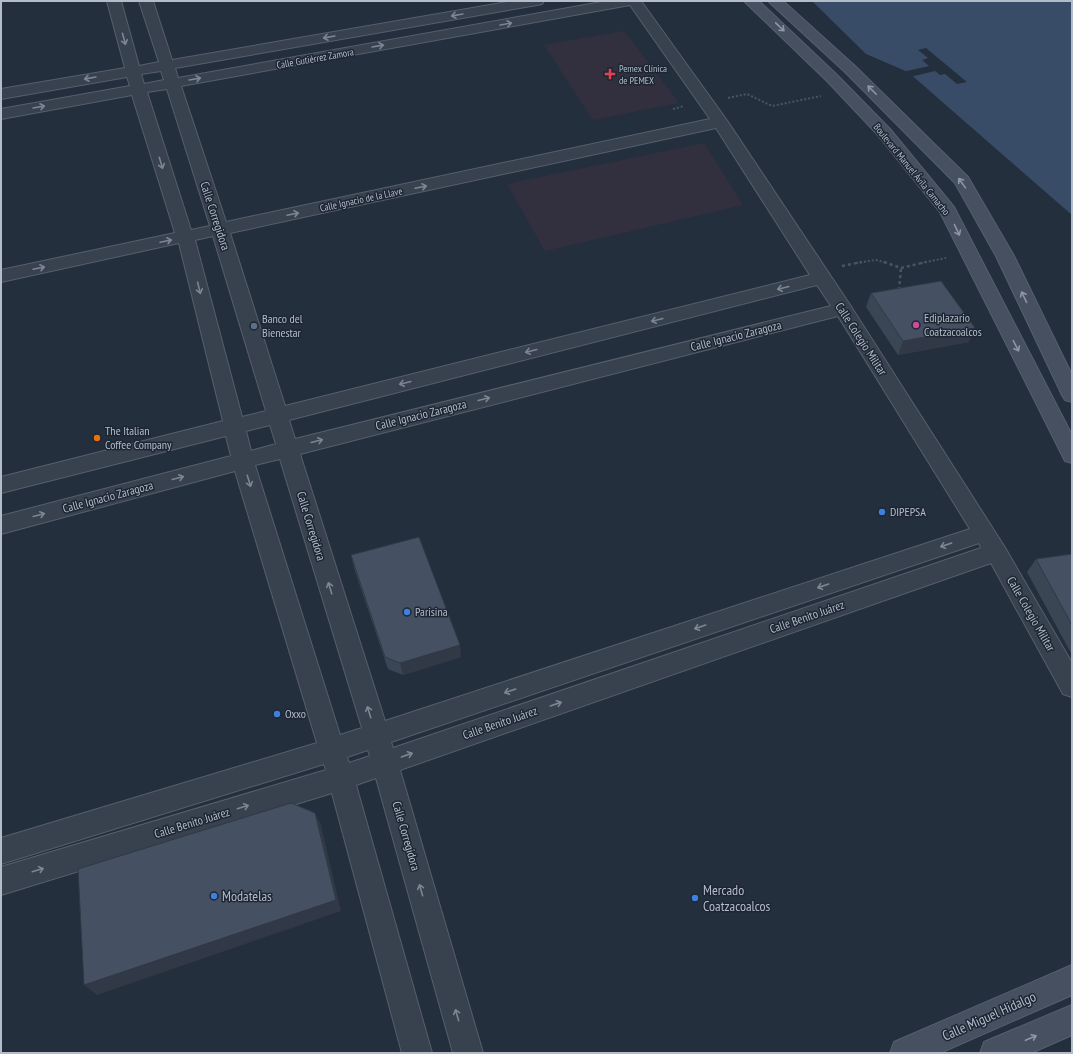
<svg xmlns="http://www.w3.org/2000/svg" width="1073" height="1054" viewBox="0 0 1073 1054" font-family="'PT Sans Narrow',sans-serif">
<style>
.medical{fill:#32303f}
.water{fill:#394c67}
.pier{fill:#242f3e}
.lines{fill:none;stroke-linecap:round;stroke-linejoin:round}
.street-casing{stroke:#565f6c;stroke-width:2}
.secondary-casing{stroke:#565f6c;stroke-width:2}
.path-far1{stroke:#44595c;stroke-width:2;stroke-dasharray:2 2;stroke-linecap:butt}
.path{stroke:#44595c;stroke-width:2.5;stroke-dasharray:3 3;stroke-linecap:butt}
.street{fill:#38414e;fill-rule:evenodd}
.secondary{fill:#465061;fill-rule:evenodd}
.wall{fill:#3b4654}
.shaded-wall{fill:#303945}
.building{fill:#455162;stroke:#303945}
.oneway{stroke:#7c8592}
.oneway2{stroke:#8e96a5}
.health-dot{fill:#e0444e;stroke:#1d2633;stroke-width:1.5}
.hotel-dot{fill:#d1479c;stroke:#1d2633;stroke-width:1.5}
.service-dot{fill:#5c6f8a;stroke:#1d2633;stroke-width:1.5}
.food-dot{fill:#e8710a;stroke:#1d2633;stroke-width:1.5}
.shop-dot{fill:#3f7fe0;stroke:#1d2633;stroke-width:1.5}
.labels{text-anchor:middle;stroke-width:3;stroke-linejoin:round;paint-order:stroke}
.far-street-label{font-size:10px;fill:#b4bcc9;stroke:#1d2633}
.far-poi-label{font-size:10px;fill:#b4bcc9;stroke:#1d2633;text-anchor:start}
.street-label{font-size:12px;fill:#b4bcc9;stroke:#1d2633}
.poi-label{font-size:12px;fill:#b4bcc9;stroke:#1d2633;text-anchor:start}
.near-poi-label{font-size:14px;fill:#b4bcc9;stroke:#1d2633;text-anchor:start}
.near-street-label{font-size:14px;fill:#b4bcc9;stroke:#1d2633}
</style>
<rect width="100%" height="100%" fill="#242f3e"/>
<g class="medical">
<polygon points="624,31 679,103 593,120 544,45"/>
<polygon points="704,143 743,205 545,251 507,184"/>
</g>
<polygon class="water" points="812,1 1072,1 1072,215 908,72 866,54"/>
<polygon class="pier" points="926,48 967,82 957,84 945,74 940,75 935,71 910,77 902,72 929,66 922,60 928,58 918,50"/>
<g class="lines">
<defs>
<path id="street" d="M107,1H121L139,66L159,62L139,1H153L172,60L513,1H544L542,4L537,5L175,68L178,78L607,1H641L728,122L850,305L1004,546L1072,663V697L1063,694L991,563L400,770L483,1053H453L376,778L356,785L432,1053H402L332,793L1,895V867L326,770L324,764L1,864V838L317,743L235,471L1,534V516L231,456L226,436L1,493V477L223,421L179,243L1,282V270L175,233L132,95L1,119V109L130,86L127,77L1,99V89L125,68ZM630,5L710,119L226,222L181,86ZM161,71L164,80L144,84L141,74ZM167,89L210,226L191,230L147,92ZM716,128L810,275L285,406L230,233ZM213,236L266,411L242,417L195,240ZM817,285L831,306L295,439L289,420ZM838,316L970,529L385,721L300,454ZM270,425L276,444L251,451L246,431ZM280,459L362,728L340,735L255,465ZM979,543L981,548L393,748L391,742ZM368,750L370,756L349,763L347,757Z"/>
<g id="secondary">
<polygon points="744,1 759,1 837,75 890,129 954,207 1072,435 1072,463 1065,461 1062,455 940,212 878,135 827,81"/>
<polygon points="768,1 783,1 855,66 968,177 1014,256 1072,375 1072,402 1065,400 1062,395 996,256 955,183 845,72"/>
<polygon points="1072,965 1072,995 940,1053 890,1053 894,1042"/>
<polygon points="1072,1005 1072,1035 1031,1053 980,1053 984,1042"/>
</g>
</defs>
<use href="#street" class="street-casing"/>
<use href="#secondary" class="secondary-casing"/>
<g class="path-far1">
<polyline points="728,98 747,94 772,106 821,96"/>
<polyline points="673,109 684,106"/>
<polyline points="856,263 876,260 887,263"/>
<polyline points="921,263 946,258"/>
</g>
<g class="path">
<polyline points="884,262 901,268 926,262"/>
<polyline points="842,266 862,262"/>
<polyline points="899,290 901,268"/>
</g>
<use href="#street" class="street"/>
<use href="#secondary" class="secondary"/>
</g>
<g class="wall">
<polygon points="871,293 969,342 898,355 866,307"/>
<polygon points="1072,554 1072,655 1027,572 1036,559"/>
<polygon points="351,555 461,657 403,675 388,669 354,568"/>
</g>
<g class="shaded-wall">
<polygon points="975,328 969,342 898,355 903,341"/>
<polygon points="460,645 461,657 403,675 400,663"/>
<polygon points="315,813 321,825 341,911 97,995 84,985"/>
</g>
<g class="building">
<polygon points="941,281 975,328 903,341 871,293"/>
<polygon points="419,537 460,645 400,663 385,657 351,555"/>
<polygon points="1072,554 1072,625 1036,559"/>
<polygon points="291,803 315,813 336,900 84,985 78,869"/>
</g>
<defs><path id="oneway-shaft" d="M-6 0H5M1.5-3L5.5 0L1.5 3" fill="none" stroke-width="1.6" stroke-linecap="round" stroke-linejoin="round"/></defs>
<g class="oneway">
<use href="#oneway-shaft" transform="translate(457 15) rotate(170)"/>
<use href="#oneway-shaft" transform="translate(506 24) rotate(-10)"/>
<use href="#oneway-shaft" transform="translate(329 37) rotate(170)"/>
<use href="#oneway-shaft" transform="translate(124 39) rotate(75)"/>
<use href="#oneway-shaft" transform="translate(378 46) rotate(-10)"/>
<use href="#oneway-shaft" transform="translate(90 78) rotate(170)"/>
<use href="#oneway-shaft" transform="translate(195 79) rotate(-10)"/>
<use href="#oneway-shaft" transform="translate(39 107) rotate(-10)"/>
<use href="#oneway-shaft" transform="translate(161 163) rotate(73)"/>
<use href="#oneway-shaft" transform="translate(421 187) rotate(-12)"/>
<use href="#oneway-shaft" transform="translate(293 214) rotate(-12)"/>
<use href="#oneway-shaft" transform="translate(166 241) rotate(-12)"/>
<use href="#oneway-shaft" transform="translate(39 268) rotate(-12)"/>
<use href="#oneway-shaft" transform="translate(199 288) rotate(76)"/>
<use href="#oneway-shaft" transform="translate(783 288) rotate(166)"/>
<use href="#oneway-shaft" transform="translate(657 320) rotate(166)"/>
<use href="#oneway-shaft" transform="translate(531 351) rotate(166)"/>
<use href="#oneway-shaft" transform="translate(405 383) rotate(166)"/>
<use href="#oneway-shaft" transform="translate(484 399) rotate(-14)"/>
<use href="#oneway-shaft" transform="translate(317 441) rotate(-14)"/>
<use href="#oneway-shaft" transform="translate(178 478) rotate(-15)"/>
<use href="#oneway-shaft" transform="translate(249 481) rotate(73)"/>
<use href="#oneway-shaft" transform="translate(39 515) rotate(-15)"/>
<use href="#oneway-shaft" transform="translate(946 545) rotate(161)"/>
<use href="#oneway-shaft" transform="translate(823 586) rotate(161)"/>
<use href="#oneway-shaft" transform="translate(330 588) rotate(-107)"/>
<use href="#oneway-shaft" transform="translate(700 627) rotate(161)"/>
<use href="#oneway-shaft" transform="translate(510 691) rotate(161)"/>
<use href="#oneway-shaft" transform="translate(556 704) rotate(-19)"/>
<use href="#oneway-shaft" transform="translate(369 712) rotate(-107)"/>
<use href="#oneway-shaft" transform="translate(407 755) rotate(-19)"/>
<use href="#oneway-shaft" transform="translate(243 807) rotate(-17)"/>
<use href="#oneway-shaft" transform="translate(38 870) rotate(-17)"/>
<use href="#oneway-shaft" transform="translate(421 890) rotate(-106)"/>
<use href="#oneway-shaft" transform="translate(457 1015) rotate(-106)"/>
</g>
<g class="oneway2">
<use href="#oneway-shaft" transform="translate(780 27) rotate(44)"/>
<use href="#oneway-shaft" transform="translate(872 90) rotate(-135)"/>
<use href="#oneway-shaft" transform="translate(962 183) rotate(-126)"/>
<use href="#oneway-shaft" transform="translate(957 230) rotate(65)"/>
<use href="#oneway-shaft" transform="translate(1024 297) rotate(-116)"/>
<use href="#oneway-shaft" transform="translate(1016 346) rotate(63)"/>
<use href="#oneway-shaft" transform="translate(1031 1038) rotate(-23)"/>
</g>
<path class="health-dot" d="M608 68h4v4h4v4h-4v4h-4v-4h-4v-4h4z"/>
<circle class="hotel-dot" cx="916" cy="325" r="4"/>
<circle class="service-dot" cx="254" cy="326" r="4"/>
<circle class="food-dot" cx="97" cy="438" r="4"/>
<g class="shop-dot">
<circle cx="882" cy="512" r="4"/>
<circle cx="407" cy="612" r="4"/>
<circle cx="277" cy="714" r="4"/>
<circle cx="214" cy="896" r="4"/>
<circle cx="695" cy="898" r="4"/>
</g>
<g class="labels">
<g class="far-street-label">
<text transform="translate(315 58) rotate(-10)" y="4">Calle Gutiérrez Zamora</text>
<text transform="translate(912 169) rotate(51)" y="4">Boulevard Manuel Ávila Camacho</text>
<text transform="translate(361 199) rotate(-12)" y="4">Calle Ignacio de la Llave</text>
</g>
<g class="far-poi-label">
<text x="619" y="72">Pemex Clínica<tspan x="619" dy="12">de PEMEX</tspan></text>
</g>
<g class="street-label">
<text transform="translate(215 216) rotate(72)" y="4">Calle Corregidora</text>
<text transform="translate(736 336) rotate(-14)" y="4">Calle Ignacio Zaragoza</text>
<text transform="translate(861 339) rotate(57)" y="4">Calle Colegio Militar</text>
<text transform="translate(421 415) rotate(-14)" y="4">Calle Ignacio Zaragoza</text>
<text transform="translate(108 497) rotate(-15)" y="4">Calle Ignacio Zaragoza</text>
<text transform="translate(311 526) rotate(73)" y="4">Calle Corregidora</text>
<text transform="translate(1031 614) rotate(60)" y="4">Calle Colegio Militar</text>
<text transform="translate(807 617) rotate(-19)" y="4">Calle Benito Juárez</text>
<text transform="translate(500 723) rotate(-19)" y="4">Calle Benito Juárez</text>
<text transform="translate(192 823) rotate(-17)" y="4">Calle Benito Juárez</text>
<text transform="translate(406 836) rotate(74)" y="4">Calle Corregidora</text>
</g>
<g class="poi-label">
<text x="924" y="322">Ediplazario<tspan x="924" dy="14">Coatzacoalcos</tspan></text>
<text x="262" y="323">Banco del<tspan x="262" dy="14">Bienestar</tspan></text>
<text x="105" y="435">The Italian<tspan x="105" dy="14">Coffee Company</tspan></text>
<text x="890" y="516">DIPEPSA</text>
<text x="415" y="616">Parisina</text>
<text x="285" y="718">Oxxo</text>
</g>
<g class="near-poi-label">
<text x="703" y="895">Mercado<tspan x="703" dy="16">Coatzacoalcos</tspan></text>
<text x="222" y="901">Modatelas</text>
</g>
<g class="near-street-label">
<text transform="translate(989 1016) rotate(-24)" y="5">Calle Miguel Hidalgo</text>
</g>
</g>
<rect width="1073" height="1054" fill="none" stroke="#b4bcc9" stroke-width="4"/>
</svg>
